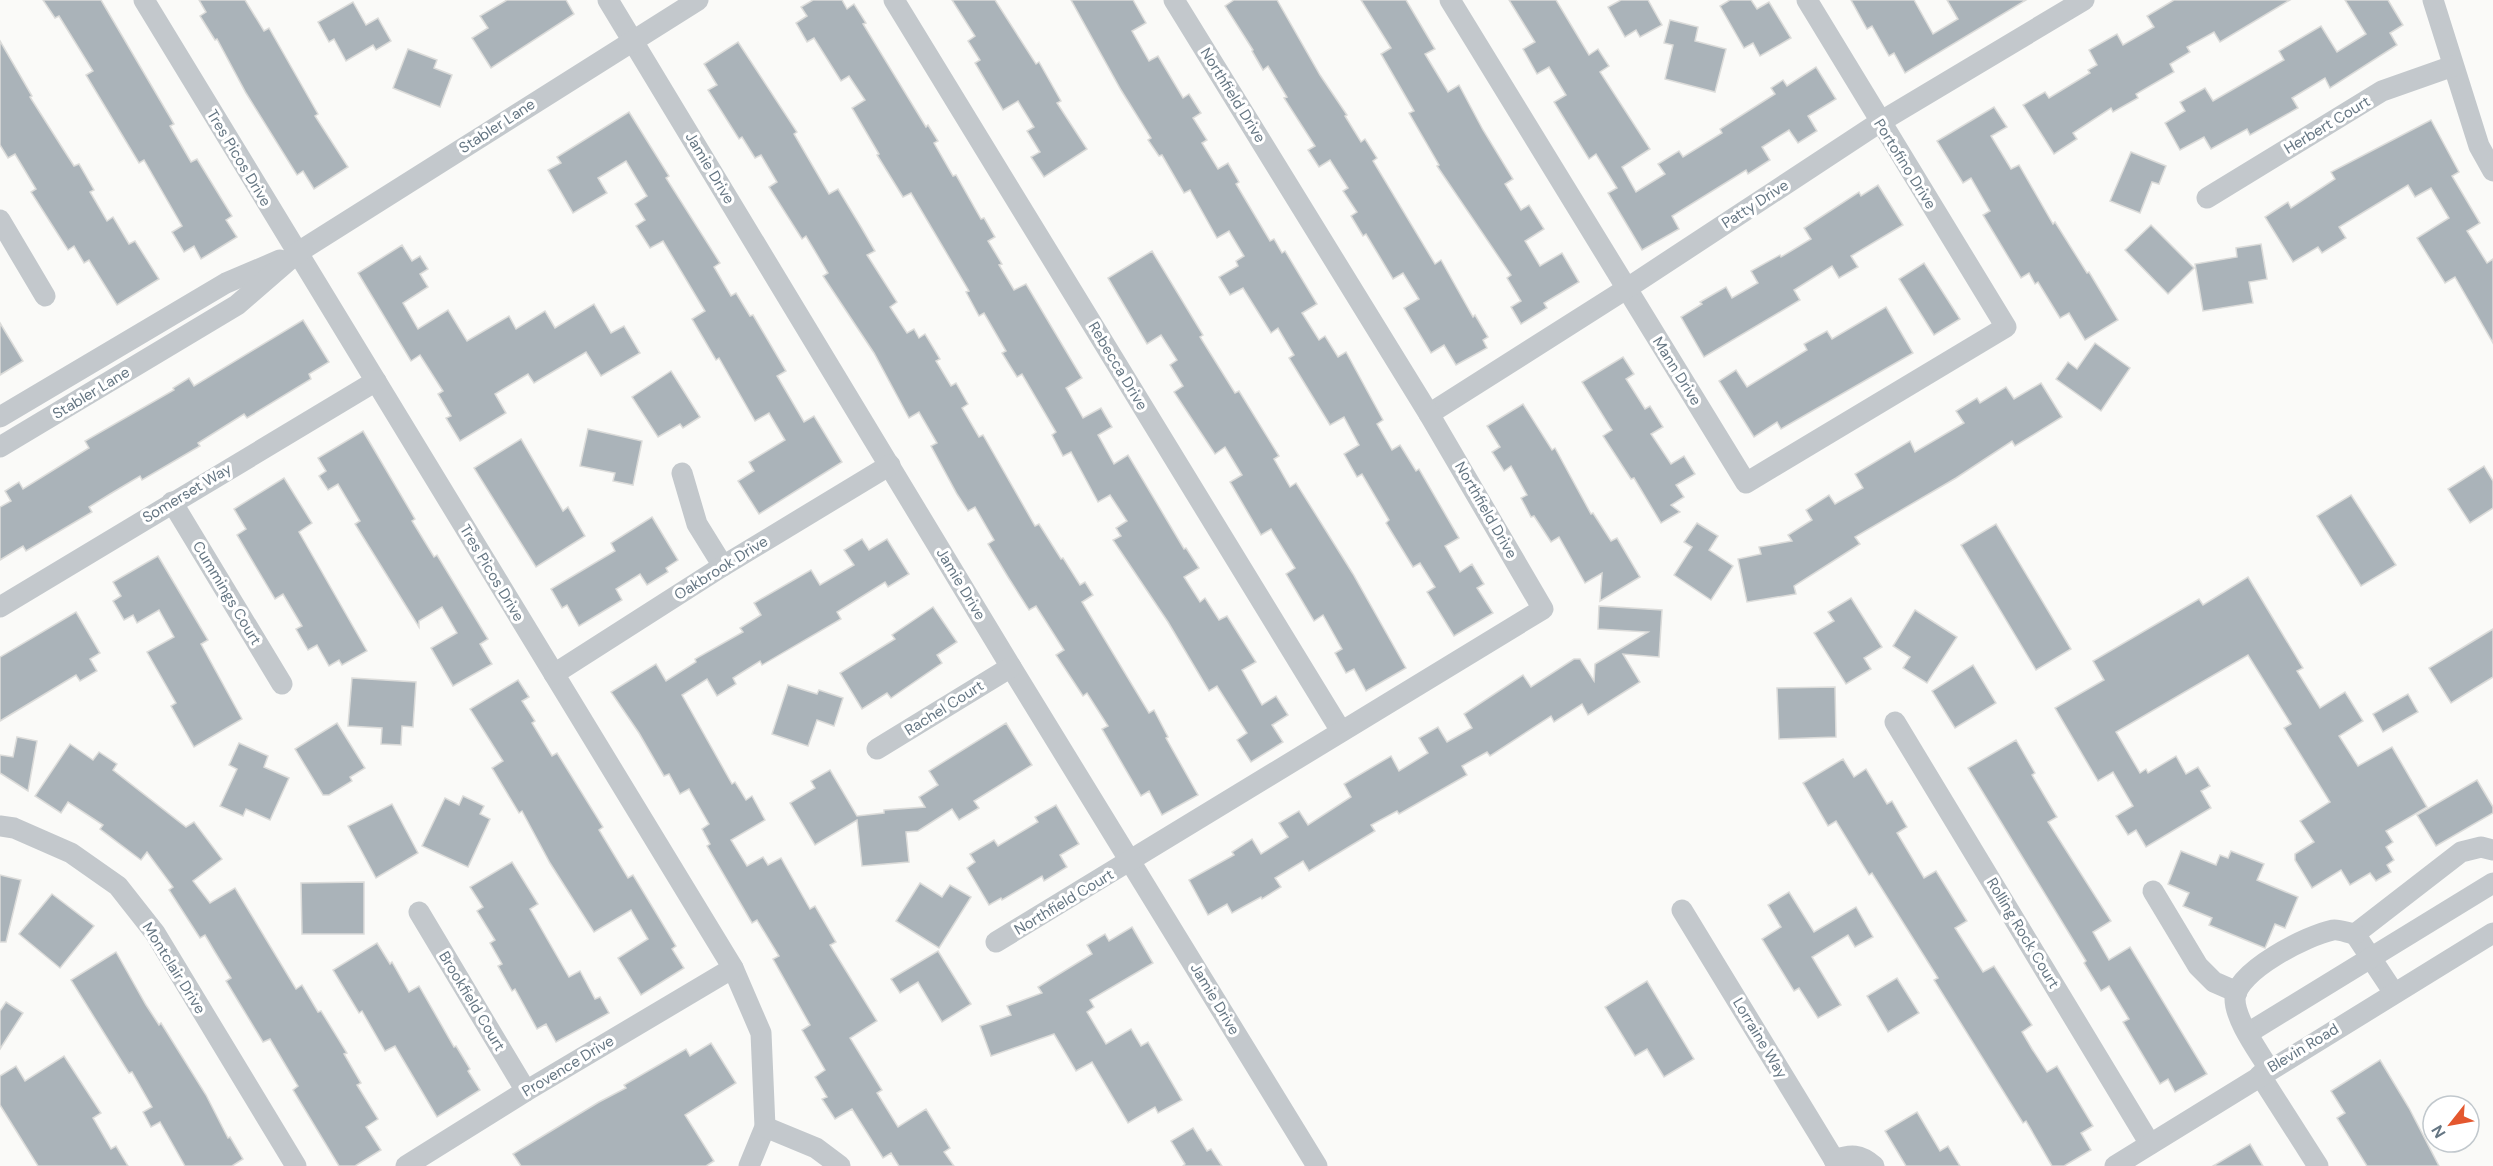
<svg xmlns="http://www.w3.org/2000/svg" width="2493" height="1166" viewBox="0 0 2493 1166" font-family="'DM Sans',sans-serif">
<style>
.building{fill:#aab3b9;stroke:#dcdcda;stroke-width:1.5}
.lines{fill:none;stroke-linecap:round;stroke-linejoin:round}
.minor{stroke:#c3c8cc;stroke-width:21}
.labels{text-anchor:middle;stroke-width:6;stroke-linejoin:round;paint-order:stroke}
.street-label{font-size:15px;fill:#657683;stroke:#fff}
</style>
<rect width="100%" height="100%" fill="#fafaf8"/>
<g class="building">
<polygon points="43,0 101,0 174,124 170,126 191,162 197,159 232,216 226,220 237,237 201,259 194,246 184,252 172,232 182,226 144,160 139,163 86,75 93,71 59,16 55,18"/>
<polygon points="199,0 245,0 264,31 269,28 318,114 315,116 348,167 314,189 303,171 297,175 246,93 217,39 215,40 200,16 206,12"/>
<polygon points="507,0 566,0 574,14 491,68 472,38 488,28 480,16"/>
<polygon points="813,0 842,0 847,9 854,4 866,23 863,24 926,127 928,125 938,141 934,143 953,176 956,175 981,219 984,218 995,237 988,241 1002,264 999,265 1014,290 1026,284 1082,378 1066,388 1083,418 1101,408 1112,427 1098,435 1114,464 1128,455 1184,549 1186,548 1199,568 1184,577 1200,602 1205,598 1219,620 1227,616 1256,662 1242,670 1262,705 1276,696 1288,715 1272,725 1283,742 1251,762 1237,740 1247,733 1217,686 1209,691 1168,622 1113,540 1121,536 1116,528 1127,521 1110,495 1098,502 1071,452 1063,456 1052,435 1056,432 1022,374 1017,377 1002,353 1006,351 984,313 979,316 966,292 969,291 911,193 903,197 877,155 879,154 852,108 865,100 849,76 841,81 814,38 807,42 796,23 807,16 801,7"/>
<polygon points="952,0 995,0 1036,64 1039,62 1061,101 1057,103 1087,149 1044,177 1031,157 1040,152 1027,131 1034,127 1018,101 1003,110 975,63 980,60 968,41 975,36"/>
<polygon points="1071,0 1133,0 1146,23 1132,31 1149,61 1158,56 1183,98 1189,94 1201,113 1193,118 1207,140 1202,143 1218,169 1228,163 1239,182 1236,184 1270,241 1274,239 1282,253 1285,251 1317,304 1302,313 1319,340 1325,336 1338,357 1346,352 1383,420 1377,424 1392,450 1400,445 1416,471 1419,469 1459,538 1445,546 1460,572 1472,564 1484,584 1477,588 1493,613 1454,636 1427,592 1435,587 1420,563 1413,567 1386,523 1389,520 1362,474 1357,477 1344,454 1359,445 1344,417 1330,425 1289,358 1294,355 1278,328 1271,333 1243,288 1230,295 1219,277 1238,266 1236,261 1244,256 1229,231 1217,238 1190,190 1184,193 1162,155 1159,156 1148,140 1151,138 1121,90"/>
<polygon points="1234,0 1277,0 1320,75 1347,115 1345,116 1361,142 1365,139 1377,158 1373,161 1435,264 1441,260 1473,317 1475,315 1488,337 1483,340 1487,348 1456,365 1444,345 1431,353 1404,308 1419,299 1403,273 1393,279 1366,234 1363,236 1351,216 1357,212 1343,191 1348,188 1330,160 1319,167 1308,150 1315,146 1284,98 1287,97 1268,66 1263,70 1252,51 1253,50 1225,6"/>
<polygon points="1361,0 1406,0 1435,49 1425,54 1448,92 1459,85 1483,130 1513,179 1505,184 1521,210 1529,205 1544,229 1525,241 1540,266 1562,253 1579,282 1544,303 1547,308 1521,324 1511,307 1521,301 1507,278 1511,275 1437,166 1439,165 1409,113 1414,111 1381,54 1391,48"/>
<polygon points="1509,0 1556,0 1589,55 1598,49 1609,66 1600,72 1650,149 1622,167 1636,192 1665,174 1658,164 1679,151 1683,157 1722,133 1720,129 1775,94 1771,88 1783,80 1787,86 1816,67 1836,99 1808,116 1817,131 1798,143 1789,130 1762,147 1770,160 1748,174 1746,170 1672,216 1679,229 1642,250 1608,193 1617,188 1596,154 1589,159 1554,102 1566,95 1549,67 1537,74 1523,49 1535,42"/>
<polygon points="1621,0 1648,0 1662,25 1640,37 1636,30 1625,37 1608,7"/>
<polygon points="1730,0 1751,0 1757,9 1769,2 1791,38 1760,56 1753,43 1744,48 1720,6"/>
<polygon points="1851,0 1914,0 1933,34 1958,19 1947,0 2026,0 1905,73 1894,53 1889,56 1872,26 1867,29"/>
<polygon points="2174,0 2290,0 2220,42 2214,32 2187,47 2190,52 2170,64 2174,72 2136,94 2138,98 2113,112 2111,108 2073,133 2077,139 2054,154 2023,105 2045,92 2049,98 2090,73 2088,70 2097,65 2089,50 2117,34 2123,45 2154,27 2147,16"/>
<polygon points="2345,0 2388,0 2403,25 2390,33 2397,45 2330,88 2325,78 2292,98 2298,108 2250,135 2247,129 2211,149 2204,137 2180,150 2165,123 2185,111 2180,102 2205,88 2213,101 2284,60 2279,51 2321,26 2337,52 2366,34"/>
<polygon points="353,2 366,25 378,18 391,41 376,50 373,45 346,61 334,39 329,42 318,22"/>
<polygon points="1670,20 1698,27 1695,41 1726,49 1715,92 1665,79 1673,45 1664,43"/>
<polygon points="0,41 32,96 30,97 65,152 74,166 79,164 94,190 90,192 107,221 113,217 129,244 135,241 159,279 117,305 89,260 84,263 74,246 68,250 31,192 36,189 15,154 8,158 0,145"/>
<polygon points="738,42 797,132 794,134 829,194 838,189 861,227 875,251 867,255 897,302 890,307 907,333 914,329 919,338 925,334 940,359 936,361 951,386 956,383 968,404 962,408 979,437 983,435 1035,526 1039,524 1061,559 1063,558 1080,585 1085,582 1093,595 1082,602 1149,713 1154,710 1168,737 1166,738 1198,795 1162,815 1149,791 1141,796 1102,729 1108,726 1087,693 1083,696 1056,655 1064,650 1036,606 1029,610 1008,577 988,544 994,540 975,507 968,511 957,494 931,446 937,443 919,412 909,418 874,353 823,276 828,273 806,236 802,239 769,187 777,182 761,155 755,158 742,137 739,139 708,90 717,85 704,64"/>
<polygon points="408,49 437,60 434,68 452,75 440,107 393,88"/>
<polygon points="1994,107 2007,127 1991,136 2011,169 2019,165 2053,224 2055,222 2087,273 2089,272 2118,320 2085,340 2069,313 2060,318 2038,282 2035,284 2029,273 2021,278 1983,215 1990,211 1971,178 1963,183 1937,141"/>
<polygon points="629,112 669,176 666,178 720,263 714,267 731,296 736,293 750,316 753,315 786,371 777,376 804,422 814,416 842,462 759,514 738,481 754,471 749,462 785,440 769,413 755,421 719,358 716,360 692,319 705,311 663,241 650,248 636,226 645,220 635,204 647,196 626,161 598,178 607,193 573,213 548,170 561,163 557,157"/>
<polygon points="2431,120 2459,172 2452,176 2480,223 2467,231 2487,263 2493,259 2493,343 2455,277 2445,283 2417,238 2449,218 2431,188 2415,197 2408,185 2339,227 2346,238 2322,253 2318,247 2293,262 2265,217 2288,202 2291,208 2335,179 2331,172"/>
<polygon points="2131,152 2166,166 2159,184 2152,182 2140,213 2110,201"/>
<polygon points="1878,185 1903,225 1851,256 1858,267 1839,278 1832,266 1794,290 1800,300 1704,357 1681,317 1702,304 1700,302 1726,287 1732,298 1758,283 1751,271 1780,255 1781,257 1811,239 1804,228 1859,192 1861,196"/>
<polygon points="2151,225 2194,268 2168,294 2125,250"/>
<polygon points="2261,244 2267,279 2249,282 2253,303 2203,311 2195,264 2237,257 2236,248"/>
<polygon points="402,245 412,261 420,256 428,269 420,274 428,287 403,303 418,329 448,310 467,341 509,316 516,329 545,311 555,328 594,304 611,333 624,326 640,353 601,376 586,352 534,383 528,374 495,394 506,413 460,441 446,418 451,416 438,394 443,391 420,355 411,361 358,273"/>
<polygon points="1152,251 1203,335 1200,337 1235,393 1239,391 1279,456 1274,459 1290,487 1296,483 1353,574 1406,668 1366,691 1354,669 1346,673 1335,653 1342,649 1323,615 1314,621 1286,574 1295,568 1271,529 1261,535 1230,482 1242,475 1225,447 1215,454 1174,392 1183,386 1170,365 1177,360 1161,335 1147,344 1108,278"/>
<polygon points="1924,263 1960,319 1934,335 1899,279"/>
<polygon points="1886,307 1913,353 1781,429 1777,422 1754,437 1719,381 1736,370 1747,387 1807,350 1804,344 1827,331 1832,339"/>
<polygon points="303,320 329,362 309,374 311,379 247,418 244,414 198,443 200,446 142,480 140,476 110,494 89,507 92,512 26,551 23,546 0,560 0,507 11,501 5,491 19,482 23,489 89,448 85,441 174,390 173,388 189,378 194,386"/>
<polygon points="0,323 23,361 0,375"/>
<polygon points="2095,343 2130,368 2101,411 2056,379 2068,362 2077,369"/>
<polygon points="1623,357 1634,374 1626,379 1645,409 1650,406 1663,427 1651,434 1671,464 1684,456 1695,474 1676,485 1684,497 1671,505 1680,512 1661,523 1634,478 1631,479 1603,436 1612,430 1582,382"/>
<polygon points="671,371 700,417 683,428 680,424 658,437 632,397"/>
<polygon points="2041,383 2062,417 2015,446 2012,441 1956,478 1855,537 1860,544 1794,586 1796,594 1747,602 1738,559 1761,554 1759,547 1792,541 1788,535 1812,520 1806,510 1829,495 1835,504 1863,488 1855,474 1910,441 1915,452 1964,423 1956,411 1977,398 1980,403 2006,387 2014,399"/>
<polygon points="1523,404 1552,450 1555,448 1591,514 1593,513 1611,541 1617,538 1640,577 1600,601 1602,573 1585,583 1559,537 1551,542 1534,516 1531,517 1521,498 1527,495 1511,466 1504,471 1492,452 1500,447 1487,426"/>
<polygon points="588,429 642,441 633,485 613,481 615,473 580,466"/>
<polygon points="363,431 415,519 412,521 434,557 437,555 488,639 480,644 492,664 453,686 431,648 457,633 442,607 419,621 419,627 355,524 360,521 338,484 328,490 319,476 326,471 318,458"/>
<polygon points="521,439 563,511 568,507 585,536 536,567 474,468"/>
<polygon points="2484,466 2493,481 2493,508 2470,523 2448,489"/>
<polygon points="284,478 312,523 299,532 367,651 342,665 339,660 329,666 317,645 308,650 296,629 302,626 283,594 275,599 237,535 246,529 234,509"/>
<polygon points="2351,495 2396,565 2361,586 2317,516"/>
<polygon points="652,517 678,560 666,568 668,572 647,585 640,574 616,589 622,600 579,626 567,605 562,608 551,589 615,551 611,543"/>
<polygon points="1697,523 1718,536 1709,550 1733,566 1711,600 1674,575 1692,547 1684,542"/>
<polygon points="1996,524 2071,649 2036,670 1961,545"/>
<polygon points="862,539 869,550 887,539 909,574 888,587 885,582 837,612 841,619 762,665 760,661 733,678 736,684 717,696 707,679 682,695 732,784 735,782 746,800 752,796 765,820 731,840 747,866 763,857 768,865 781,858 810,909 815,906 836,942 830,945 877,1021 850,1038 882,1090 877,1093 898,1127 926,1109 950,1148 944,1152 954,1166 899,1166 891,1153 883,1158 852,1109 835,1119 822,1099 827,1097 815,1077 825,1070 802,1030 810,1025 773,959 779,956 757,920 752,923 707,846 710,844 702,829 709,824 689,789 680,794 669,774 664,776 639,733 611,692 656,664 666,681 696,662 695,659 743,632 740,628 761,615 754,603 811,570 820,585 854,565 844,550"/>
<polygon points="158,556 208,640 201,644 242,719 194,747 171,706 176,703 147,652 174,637 159,610 137,623 133,615 124,620 113,601 121,596 113,582"/>
<polygon points="2248,577 2303,668 2297,671 2320,708 2345,692 2363,721 2339,736 2358,766 2392,747 2427,807 2386,831 2393,842 2386,847 2394,860 2387,865 2391,872 2376,881 2370,873 2350,885 2341,870 2312,888 2295,860 2295,854 2314,842 2300,821 2330,802 2284,728 2291,724 2248,655 2116,732 2140,773 2146,769 2148,773 2176,756 2186,774 2198,767 2210,786 2201,791 2211,808 2146,847 2136,830 2128,835 2116,816 2133,806 2113,772 2098,781 2055,708 2104,680 2093,661 2199,599 2203,605"/>
<polygon points="1851,598 1882,647 1864,658 1871,669 1846,684 1814,633 1834,621 1828,612"/>
<polygon points="1599,606 1662,610 1659,657 1623,654 1640,682 1588,715 1582,704 1554,722 1551,716 1490,756 1487,752 1462,766 1467,775 1399,814 1397,811 1371,825 1375,831 1309,871 1303,861 1275,878 1281,887 1262,899 1261,897 1232,913 1227,904 1208,915 1189,880 1234,855 1232,852 1252,839 1261,854 1288,837 1279,823 1299,811 1308,825 1351,797 1344,784 1391,756 1399,771 1428,753 1419,738 1438,727 1447,742 1472,728 1464,714 1523,675 1531,687 1574,659 1580,659 1594,681 1595,664 1648,632 1598,629"/>
<polygon points="933,607 957,642 937,655 942,663 891,698 887,693 862,709 840,673 895,639 892,635"/>
<polygon points="1915,610 1957,637 1927,683 1903,668 1910,657 1893,646"/>
<polygon points="76,612 100,653 90,659 97,671 80,681 76,675 0,721 0,657"/>
<polygon points="2493,629 2493,677 2451,703 2429,668"/>
<polygon points="1973,665 1996,703 1955,728 1932,691"/>
<polygon points="352,678 416,682 413,727 402,726 401,745 381,744 382,728 348,726"/>
<polygon points="518,680 529,697 522,701 535,721 532,723 552,756 557,753 603,827 599,830 628,878 633,875 676,946 672,949 684,968 641,995 618,958 648,939 631,910 594,932 550,863 522,811 519,813 492,768 503,761 470,709"/>
<polygon points="788,685 817,694 819,690 843,698 834,726 817,720 808,746 772,734"/>
<polygon points="1835,687 1836,737 1779,739 1777,688"/>
<polygon points="2408,694 2418,712 2383,732 2373,714"/>
<polygon points="337,723 365,768 350,777 352,781 329,795 323,795 295,749"/>
<polygon points="1006,723 1032,765 974,801 979,808 959,820 952,809 918,831 906,832 909,862 862,866 857,820 815,845 790,803 815,788 811,781 830,770 857,816 884,813 884,810 925,807 919,797 938,785 929,771"/>
<polygon points="17,737 37,741 28,791 0,773 0,755 13,757"/>
<polygon points="2016,740 2035,773 2032,775 2057,817 2048,822 2111,921 2093,932 2109,960 2130,947 2207,1074 2175,1092 2168,1079 2160,1084 2123,1022 2129,1019 2109,986 2101,991 2084,963 2086,961 1968,768"/>
<polygon points="239,743 268,756 264,767 289,778 270,820 246,809 243,816 220,806 237,769 229,765"/>
<polygon points="70,744 93,760 99,752 117,764 113,770 186,827 194,822 222,859 193,881 210,903 235,888 296,989 302,985 318,1012 321,1011 347,1053 344,1054 361,1083 357,1085 378,1119 366,1127 381,1150 355,1166 339,1166 293,1090 298,1086 270,1039 263,1042 226,981 231,978 215,952 205,935 200,938 169,890 173,887 147,852 141,860 100,829 103,825 68,802 61,813 35,796"/>
<polygon points="1843,759 1854,777 1866,769 1887,804 1892,801 1907,827 1897,833 1924,878 1936,871 1967,921 1955,928 1983,972 1994,966 2032,1025 2022,1032 2032,1049 2047,1072 2057,1066 2093,1126 2081,1133 2091,1150 2064,1166 2052,1166 2026,1121 2023,1123 1934,980 1938,978 1872,873 1869,875 1836,821 1828,826 1803,783"/>
<polygon points="2477,780 2493,807 2493,813 2436,846 2417,815"/>
<polygon points="463,796 484,806 480,814 490,819 468,867 422,846 445,798 459,805"/>
<polygon points="392,804 418,853 376,878 348,826"/>
<polygon points="1056,805 1079,844 1060,855 1067,867 1044,881 1042,876 1002,900 1001,898 989,905 967,868 975,862 970,854 994,840 998,846 1038,822 1035,817"/>
<polygon points="2181,851 2216,865 2220,855 2228,858 2231,851 2264,864 2257,880 2298,897 2285,928 2275,924 2265,948 2209,925 2212,918 2183,906 2189,893 2168,884"/>
<polygon points="512,862 538,904 530,909 569,977 580,971 595,999 600,997 609,1013 556,1042 546,1024 537,1029 515,989 512,991 498,966 502,964 490,943 495,940 477,911 483,907 470,887"/>
<polygon points="0,875 21,880 6,942 0,942"/>
<polygon points="364,882 364,934 302,934 301,883"/>
<polygon points="920,883 942,897 950,885 971,897 939,948 896,921"/>
<polygon points="1789,892 1814,932 1856,907 1873,937 1855,947 1848,935 1812,957 1841,1005 1818,1018 1799,988 1794,991 1762,939 1781,927 1768,905"/>
<polygon points="52,894 94,926 60,968 19,934"/>
<polygon points="1132,927 1153,963 1090,1000 1094,1007 1087,1012 1106,1044 1131,1029 1141,1046 1148,1042 1182,1100 1158,1113 1155,1107 1128,1123 1092,1062 1076,1071 1054,1034 991,1056 980,1026 1011,1015 1007,1006 1042,993 1038,987 1092,954 1087,945 1105,934 1109,941"/>
<polygon points="377,943 390,964 392,962 409,992 419,986 454,1047 456,1046 470,1069 468,1071 480,1090 437,1117 395,1046 385,1051 362,1011 359,1013 333,970"/>
<polygon points="938,951 971,1004 942,1022 918,982 900,993 891,979"/>
<polygon points="116,952 146,1005 159,1025 161,1023 206,1095 228,1138 230,1137 243,1159 232,1166 185,1166 160,1122 151,1127 143,1112 152,1107 132,1072 129,1073 71,980"/>
<polygon points="1897,978 1919,1013 1888,1032 1867,996"/>
<polygon points="1647,981 1694,1059 1664,1077 1647,1049 1635,1056 1605,1007"/>
<polygon points="6,1002 23,1013 0,1049 0,1011"/>
<polygon points="711,1043 736,1083 685,1115 714,1161 706,1166 521,1166 513,1154 599,1102 626,1088 624,1085 686,1049 690,1056"/>
<polygon points="64,1056 101,1113 93,1118 111,1149 116,1146 128,1166 38,1166 0,1105 0,1076 16,1066 25,1081"/>
<polygon points="2380,1060 2409,1108 2439,1166 2367,1166 2337,1118 2345,1113 2331,1091"/>
<polygon points="1917,1112 1940,1151 1948,1146 1960,1166 1906,1166 1885,1131"/>
<polygon points="1193,1128 1207,1151 1211,1149 1222,1166 1183,1166 1185,1164 1171,1141"/>
<polygon points="2250,1144 2263,1166 2213,1166"/>
</g>
<g class="lines">
<g class="minor">
<polyline points="144,0 733,968 761,1033 765,1127 749,1166"/>
<polyline points="608,0 1011,667 1317,1166"/>
<polyline points="894,0 1341,731"/>
<polyline points="1450,0 1746,483 2006,327 1807,0"/>
<polyline points="2433,0 2479,146 2493,171"/>
<polyline points="2207,198 2382,91 2453,66"/>
<polyline points="0,220 45,296"/>
<polyline points="1429,414 1626,289 1880,122 2084,0"/>
<polyline points="0,417 226,283 280,260"/>
<polyline points="0,447 237,305 297,253 698,0"/>
<polyline points="682,473 697,524 723,566"/>
<polyline points="172,502 282,684"/>
<polyline points="0,607 376,381"/>
<polyline points="554,674 723,566 890,465"/>
<polyline points="1895,722 2150,1144"/>
<polyline points="877,749 1011,667"/>
<polyline points="0,826 14,828 71,853 118,886 155,933 296,1166"/>
<polyline points="2153,891 2198,966 2214,982 2237,992"/>
<polyline points="1682,910 1838,1166"/>
<polyline points="419,912 526,1091"/>
<polyline points="996,942 1543,609 1429,414 1174,0"/>
<polyline points="2394,993 2355,934 2461,852 2481,847 2493,850"/>
<polyline points="2248,1033 2493,883"/>
<path d="M2269,1069C2259,1052 2235,1020 2235,999C2236,971 2308,935 2333,930C2339,929 2348,933 2355,934"/>
<polyline points="2260,1075 2318,1166"/>
<polyline points="765,1127 816,1148 840,1166"/>
<path d="M1834,1160C1851,1154 1860,1154 1874,1166"/>
<polyline points="406,1166 526,1091 733,968"/>
<polyline points="2115,1166 2493,933"/>
</g>
</g>
<g class="labels">
<g class="street-label">
<text transform="translate(1233 95) rotate(58)" y="5">Northfield Drive</text>
<text transform="translate(2327 125) rotate(-31)" y="5">Herbert Court</text>
<text transform="translate(497 126) rotate(-33)" y="5">Stabler Lane</text>
<text transform="translate(239 158) rotate(59)" y="5">Tres Picos Drive</text>
<text transform="translate(1905 164) rotate(58)" y="5">Portofino Drive</text>
<text transform="translate(710 168) rotate(59)" y="5">Jamie Drive</text>
<text transform="translate(1755 204) rotate(-33)" y="5">Patty Drive</text>
<text transform="translate(1118 366) rotate(59)" y="5">Rebecca Drive</text>
<text transform="translate(1677 371) rotate(58)" y="5">Mann Drive</text>
<text transform="translate(91 393) rotate(-31)" y="5">Stabler Lane</text>
<text transform="translate(187 493) rotate(-31)" y="5">Somerset Way</text>
<text transform="translate(1486 510) rotate(60)" y="5">Northfield Drive</text>
<text transform="translate(721 568) rotate(-32)" y="5">Oakbrook Drive</text>
<text transform="translate(492 573) rotate(59)" y="5">Tres Picos Drive</text>
<text transform="translate(961 584) rotate(59)" y="5">Jamie Drive</text>
<text transform="translate(227 593) rotate(59)" y="5">Cummings Court</text>
<text transform="translate(944 708) rotate(-32)" y="5">Rachel Court</text>
<text transform="translate(1064 902) rotate(-31)" y="5">Northfield Court</text>
<text transform="translate(2023 933) rotate(59)" y="5">Rolling Rock Court</text>
<text transform="translate(174 968) rotate(58)" y="5">Montclair Drive</text>
<text transform="translate(1215 999) rotate(59)" y="5">Jamie Drive</text>
<text transform="translate(472 1001) rotate(59)" y="5">Brookfield Court</text>
<text transform="translate(1760 1038) rotate(59)" y="5">Lorraine Way</text>
<text transform="translate(2303 1048) rotate(-31)" y="5">Blevin Road</text>
<text transform="translate(568 1066) rotate(-31)" y="5">Provence Drive</text>
</g>
</g>
<g transform="translate(2451 1124) rotate(239)"><circle r="28" fill="#ffffff" stroke="#c1c8cd" stroke-width="1.5"/>
<path d="M0-4.5L10 22L0 15L-10 22Z" fill="#e4572e"/>
<text y="-9" font-size="16" font-weight="bold" text-anchor="middle" fill="#657683">N</text>
</g>
</svg>
